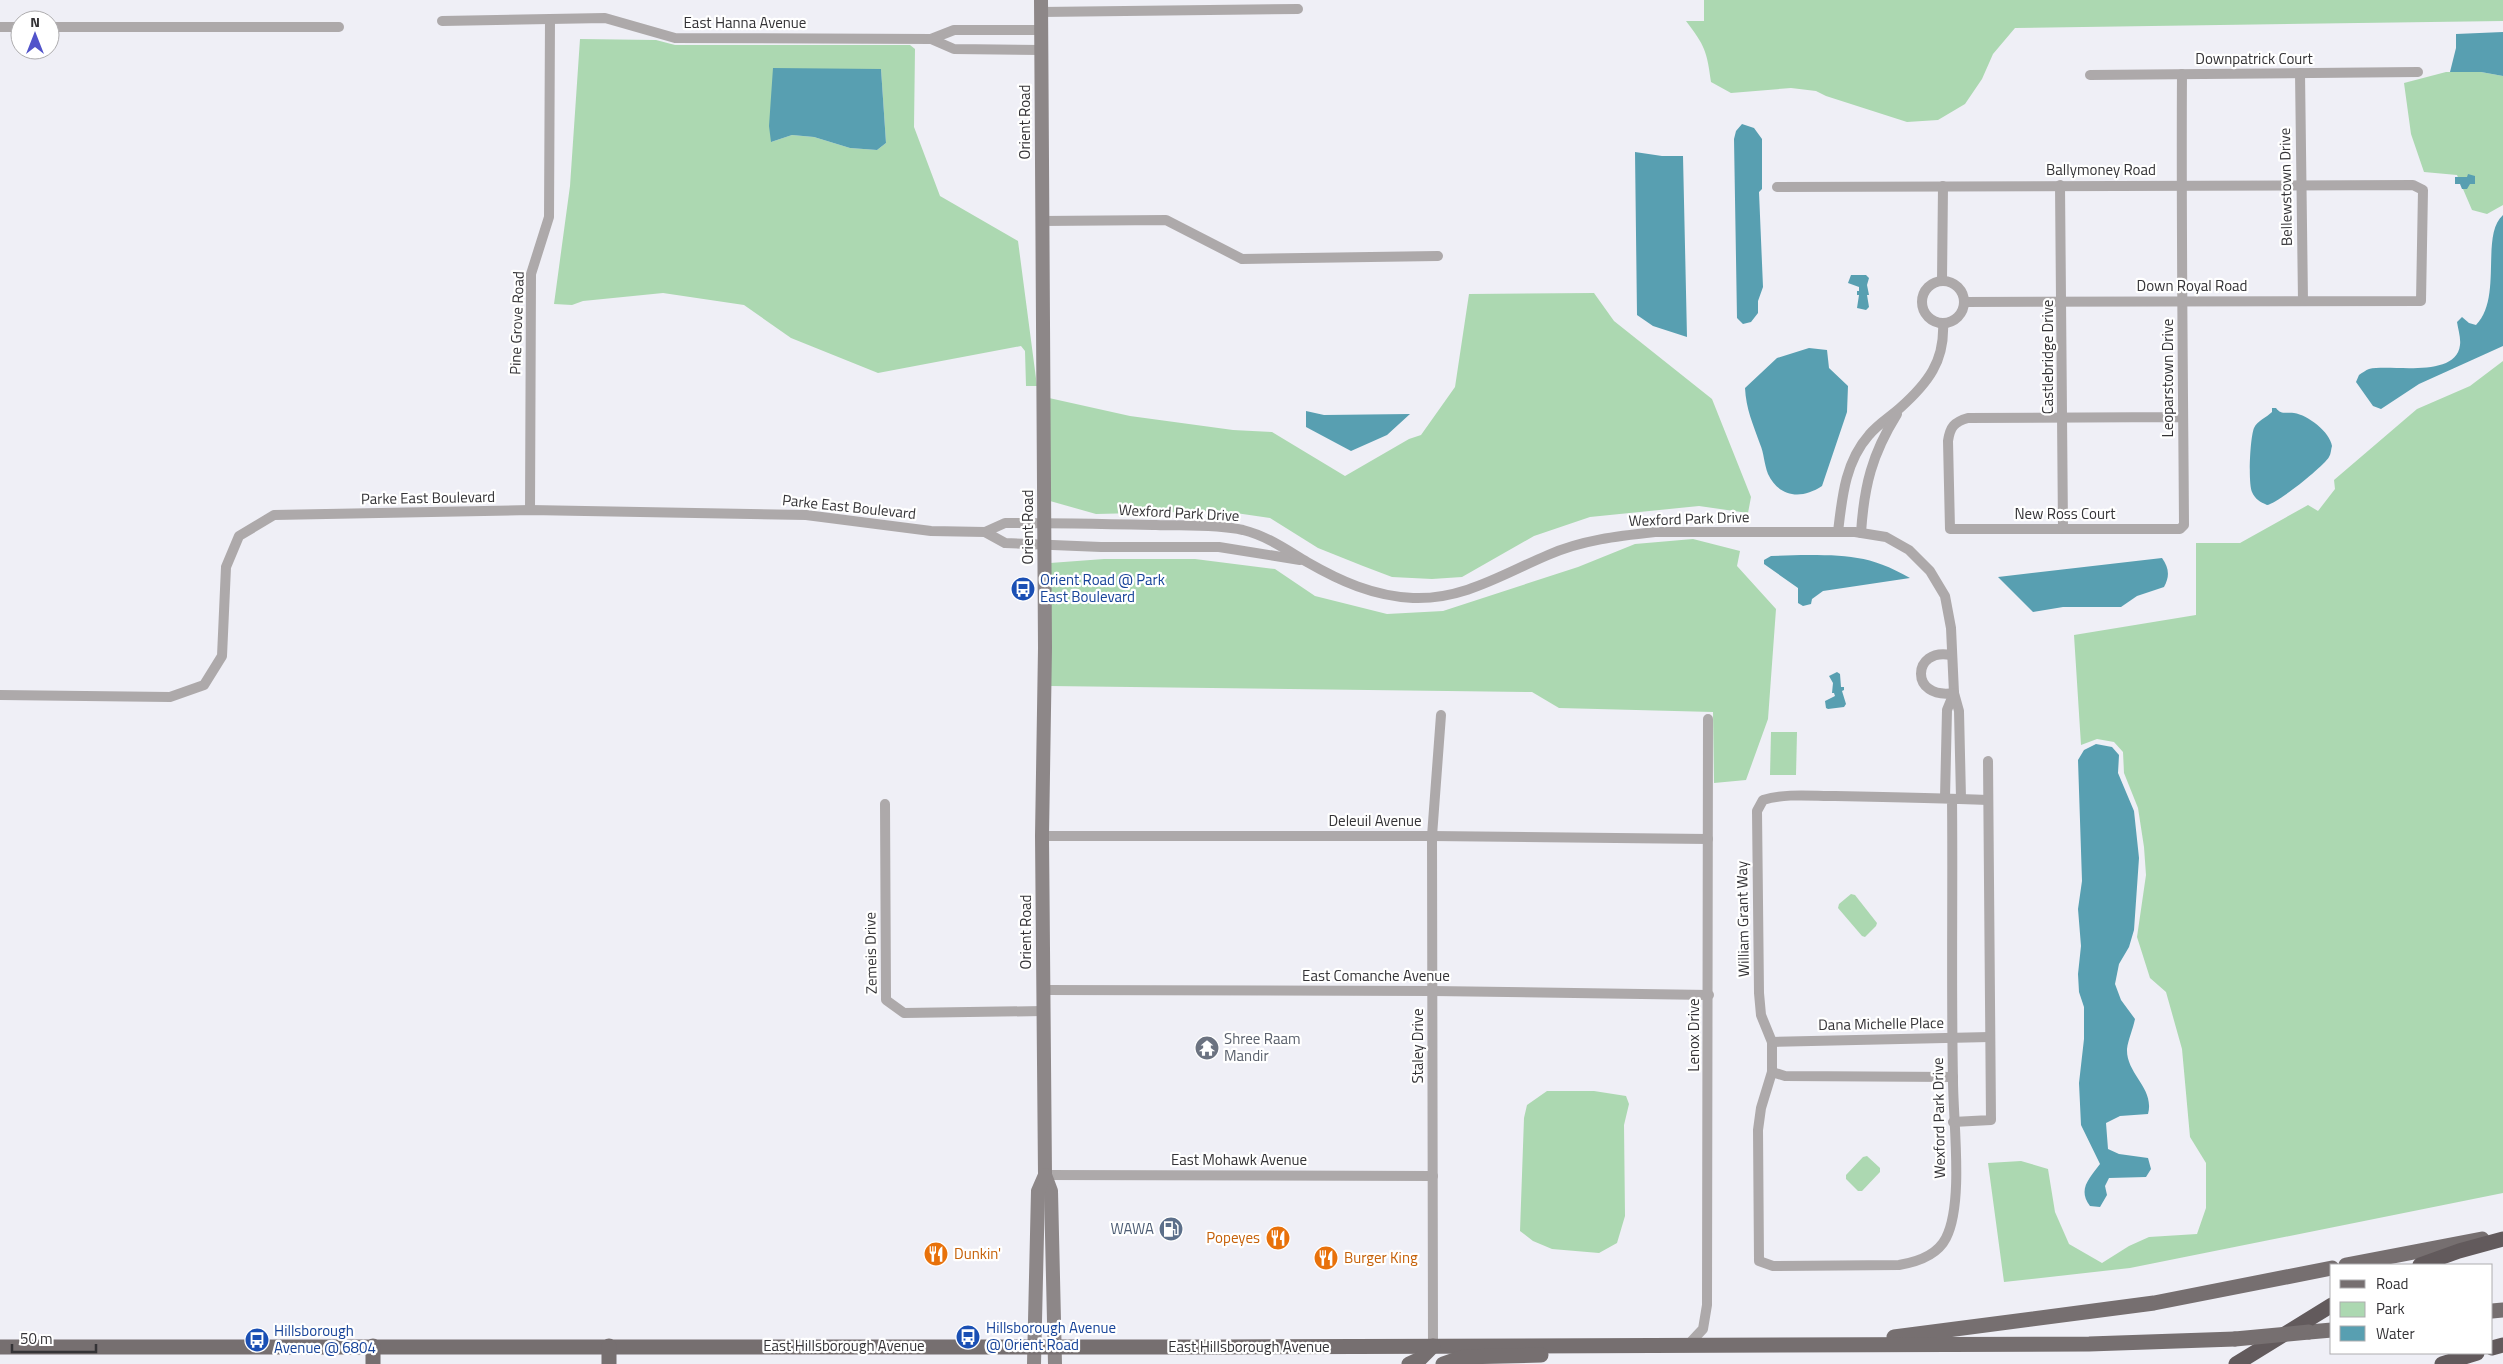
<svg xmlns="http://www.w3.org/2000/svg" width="2503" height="1364" viewBox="0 0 2503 1364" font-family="'Titillium Web',sans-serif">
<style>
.green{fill:#acd8b1;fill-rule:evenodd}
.water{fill:#589fb1}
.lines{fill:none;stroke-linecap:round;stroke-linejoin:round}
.street{stroke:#ada9aa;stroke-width:10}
.secondary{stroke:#8d8788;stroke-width:14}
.primary{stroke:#766f70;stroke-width:15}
.highway{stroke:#625a5c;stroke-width:15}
.primary-bridge{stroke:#766f70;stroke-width:15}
.labels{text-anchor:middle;stroke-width:4.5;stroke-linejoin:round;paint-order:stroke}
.street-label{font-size:15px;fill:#343336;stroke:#fff}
.transit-label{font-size:15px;fill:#164399;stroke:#fff;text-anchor:start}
.worship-label{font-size:15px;fill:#5b616d;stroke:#fff;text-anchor:start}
.service-label{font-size:15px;fill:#4e5e75;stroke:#fff;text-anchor:end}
.food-label{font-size:15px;fill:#c56008;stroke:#fff;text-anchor:start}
</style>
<rect width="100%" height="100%" fill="#efeff6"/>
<g class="green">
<path d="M1704,0H2503V21L2015,28L1993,54L1982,79L1965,104L1938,120L1907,122L1826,96L1816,91L1791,88L1731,93L1711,82C1707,51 1705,46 1686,21H1704Z"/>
<path d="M580,39L656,40L675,45H910L915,49L914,127L940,196L1018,241L1037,386H1026L1025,351L1021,346L878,373L791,338L744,305L663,293L583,301L572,305L554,304L570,186ZM881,69L886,143L877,150L850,148L814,137L792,135L771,142Z"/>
<polygon points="2446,72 2481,72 2503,76 2503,205 2487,214 2472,210 2457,175 2424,172 2411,134 2404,83"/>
<polygon points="1594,293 1614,321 1712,399 1751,497 1748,513 1699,506 1590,517 1534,536 1462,577 1432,579 1392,577 1363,566 1318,548 1270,518 1222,511 1096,514 1050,501 1049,398 1130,416 1233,430 1272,432 1345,476 1409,439 1421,435 1455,387 1469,294"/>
<polygon points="2503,361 2503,1193 2130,1268 2004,1282 1988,1163 2021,1161 2048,1169 2055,1212 2069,1244 2102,1263 2129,1246 2149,1237 2197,1234 2206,1208 2206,1163 2190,1137 2182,1049 2166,992 2150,978 2137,937 2146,875 2144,847 2138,808 2124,773 2123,752 2114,742 2097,739 2081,745 2074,635 2196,615 2196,543 2240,543 2308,505 2318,511 2335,489 2334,480 2417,409 2470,386"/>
<polygon points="1693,539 1740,551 1737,566 1776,609 1768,719 1746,780 1714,783 1713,712 1559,708 1532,692 1050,686 1050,563 1104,559 1195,559 1275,569 1315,596 1387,614 1443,611 1578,567 1635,544"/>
<polygon points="1771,732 1797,732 1796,775 1770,775"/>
<polygon points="1851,894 1855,895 1877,923 1876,926 1865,937 1862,936 1838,908 1839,904"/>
<polygon points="1547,1091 1594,1091 1626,1096 1629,1104 1624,1125 1625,1216 1617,1243 1599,1253 1552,1249 1533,1241 1520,1231 1524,1118 1527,1105"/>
<polygon points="1867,1156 1880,1168 1880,1172 1862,1191 1858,1191 1846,1179 1846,1175 1863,1157"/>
</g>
<g class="water">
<polygon points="2503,32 2503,76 2481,72 2450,72 2456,48 2456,34"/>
<polygon points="773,68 881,69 886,143 877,150 850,148 814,137 792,135 771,142 769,126"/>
<polygon points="1742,124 1754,128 1762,139 1762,189 1759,192 1763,287 1758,301 1758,313 1751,322 1743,324 1737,318 1734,139 1736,131"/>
<polygon points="1635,152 1662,156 1683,156 1687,337 1653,326 1637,315"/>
<polygon points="2468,174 2475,176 2475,184 2470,184 2467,189 2462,189 2460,184 2455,184 2455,177 2467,177"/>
<path d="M2503,215V346L2419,384L2381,409L2373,406L2356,382L2359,375C2362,373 2366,370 2369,369C2391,364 2456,379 2460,345C2461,338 2458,329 2457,322L2462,317L2469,323L2476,325C2503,298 2480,235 2503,215Z"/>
<polygon points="1851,275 1866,275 1869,278 1867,285 1869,295 1867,295 1869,307 1866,310 1857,308 1859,295 1857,295 1857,291 1859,291 1859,287 1848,283"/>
<path d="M1809,348L1827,350L1829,368L1848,386L1847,412L1822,486C1801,500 1779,497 1768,474C1764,464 1764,453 1760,444C1753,424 1746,409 1745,388L1777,358Z"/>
<path d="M2272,408H2276C2281,415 2286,412 2294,413C2308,415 2330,432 2332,446C2331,449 2331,454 2329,457C2323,467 2278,503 2267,505C2260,502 2255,499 2252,492C2248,483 2250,438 2254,428C2257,421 2267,417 2272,412Z"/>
<polygon points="1306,411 1324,415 1410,414 1387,435 1351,451 1306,427"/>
<path d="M1801,555C1846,555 1870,555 1910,578L1823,591L1812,599L1811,604L1803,606L1798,603V588L1764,564V560L1771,556Z"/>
<path d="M2162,558C2169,568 2170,576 2164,587L2137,596L2121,607H2063L2033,612L1998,577Z"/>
<polygon points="1837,672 1840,674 1841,687 1844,687 1844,690 1842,691 1846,704 1844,707 1828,709 1826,708 1825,701 1835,696 1834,693 1832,693 1833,683 1829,676"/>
<path d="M2096,744L2112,747L2119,755L2118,773L2134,811L2139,858L2134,930L2129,947L2119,964L2115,984L2121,1000L2135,1019C2133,1029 2128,1040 2127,1049C2126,1074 2155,1088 2148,1114L2120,1116L2106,1123L2108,1149L2119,1154L2148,1158L2151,1169L2146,1177L2109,1178L2105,1186L2107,1195L2100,1207L2090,1206C2077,1189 2090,1178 2100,1164L2081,1125L2079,1083L2084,1039V1007L2079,992L2078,974L2081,946L2078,909L2082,881L2078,760L2084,750Z"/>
</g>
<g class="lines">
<g class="street">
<polyline points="1041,12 1298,9"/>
<polyline points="442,21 605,18 675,38 931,39 954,30 1041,30"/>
<polyline points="0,27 20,27"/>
<polyline points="50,27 339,27"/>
<polyline points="931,39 954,49 1041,50"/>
<polyline points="2300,73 2303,301"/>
<path d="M2182,74C2181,224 2183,375 2184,525L2180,529H1950L1948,441C1950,427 1954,422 1968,418L2183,417"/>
<polyline points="2090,75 2418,72"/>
<polyline points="2060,185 2063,529"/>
<polyline points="1777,187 2413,185 2423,190 2421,301 1964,302"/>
<polyline points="1042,221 1166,220 1242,259 1438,256"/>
<polyline points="1942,281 1943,186"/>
<circle cx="1943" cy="302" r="21"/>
<polyline points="530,510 531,274 549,217 550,19"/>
<polyline points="985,532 1005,543 1101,547 1219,547 1300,560"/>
<path d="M1838,532C1842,498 1845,462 1869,435C1878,424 1890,417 1900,408C1928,383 1945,361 1943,323"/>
<path d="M1861,533C1864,486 1872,454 1897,414"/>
<path d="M1951,655C1912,647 1909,700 1954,693"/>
<path d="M0,695L170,697L204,685L222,656L226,567L239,536L274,515L530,510L806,515L931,531L985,532L1005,523C1055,523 1105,524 1156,525C1184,526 1215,524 1243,530C1267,536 1285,549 1307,562C1340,581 1373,596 1413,598C1463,600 1503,574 1548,555C1582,540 1618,536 1655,532H1855L1886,537L1909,550L1930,571L1945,596L1951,628L1954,693L1959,711L1961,798"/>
<polyline points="1945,798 1947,710 1954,693"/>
<path d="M1952,799C1953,892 1951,986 1953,1080C1953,1121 1964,1203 1946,1238C1937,1256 1917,1262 1899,1265L1773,1266L1759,1261L1758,1130L1761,1108L1772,1072V1042L1761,1015L1759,993L1757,811L1763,800C1786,793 1811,796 1835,796C1886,797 1937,798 1988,800"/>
<polyline points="885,804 886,1000 904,1013 1043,1011"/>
<polyline points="1042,836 1432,836 1708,839"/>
<polyline points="1043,990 1433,991 1709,995"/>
<polyline points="1772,1042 1990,1037"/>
<polyline points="1772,1072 1785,1076 1953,1077"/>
<polyline points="1953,1122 1991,1120 1988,761"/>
<polyline points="1045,1175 1433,1176"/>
<polyline points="1688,1345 1703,1329 1707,1305 1708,719"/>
<polyline points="1433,1346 1432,836 1441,715"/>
</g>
<g class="secondary">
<polyline points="1041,0 1045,648 1042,836 1045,1175 1051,1191 1055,1364"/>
<polyline points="1034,1364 1038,1191 1045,1175"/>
</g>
<g class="primary">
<polyline points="2346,1265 2482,1239"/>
<polyline points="2492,1311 2503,1310"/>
<polyline points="2309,1332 2332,1330"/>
<polyline points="1894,1337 2154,1303 2332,1268"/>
<polyline points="0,1347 1224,1347 2089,1344 2235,1339"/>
<polyline points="373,1364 373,1346"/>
<polyline points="609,1364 609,1346"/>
<polyline points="1409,1364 1420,1359 1433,1346"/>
<polyline points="1443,1364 1463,1357 1541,1355"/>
</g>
<g class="highway">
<polyline points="2420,1265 2459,1251 2503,1239"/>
<polyline points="2492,1348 2503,1345"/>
<polyline points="2236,1364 2332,1305"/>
<polyline points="2442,1364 2477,1353"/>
</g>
<polyline class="primary-bridge" points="2235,1339 2309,1332"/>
</g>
<defs>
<symbol id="bus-disc" viewBox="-11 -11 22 22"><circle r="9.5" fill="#1a4fb4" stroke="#fff"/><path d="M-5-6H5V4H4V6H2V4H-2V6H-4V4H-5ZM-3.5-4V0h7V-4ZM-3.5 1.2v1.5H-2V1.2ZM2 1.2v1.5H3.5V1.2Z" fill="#fff"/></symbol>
<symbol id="temple-disc" viewBox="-11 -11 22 22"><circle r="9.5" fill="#6b7280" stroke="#fff"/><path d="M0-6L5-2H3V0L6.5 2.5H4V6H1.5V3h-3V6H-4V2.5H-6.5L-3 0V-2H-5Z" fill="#fff"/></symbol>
<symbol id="fuel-disc" viewBox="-11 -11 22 22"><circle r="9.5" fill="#5c6f8a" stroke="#fff"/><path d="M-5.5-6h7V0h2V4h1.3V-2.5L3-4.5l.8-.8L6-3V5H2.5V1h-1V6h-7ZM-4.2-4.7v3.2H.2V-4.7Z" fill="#fff"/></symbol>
<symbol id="restaurant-disc" viewBox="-11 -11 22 22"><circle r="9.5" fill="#e8710a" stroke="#fff"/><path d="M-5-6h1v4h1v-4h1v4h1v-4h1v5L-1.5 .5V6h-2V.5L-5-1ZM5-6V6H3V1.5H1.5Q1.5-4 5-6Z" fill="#fff"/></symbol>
</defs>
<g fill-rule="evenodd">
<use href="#bus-disc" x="1009" y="575" width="28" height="28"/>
<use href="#temple-disc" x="1193" y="1034" width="28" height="28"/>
<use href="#fuel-disc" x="1157" y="1215" width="28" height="28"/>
<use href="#restaurant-disc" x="1264" y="1224" width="28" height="28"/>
<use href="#restaurant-disc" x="922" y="1240" width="28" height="28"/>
<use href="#restaurant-disc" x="1312" y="1244" width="28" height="28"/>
<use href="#bus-disc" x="954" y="1323" width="28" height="28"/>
<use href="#bus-disc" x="243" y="1326" width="28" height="28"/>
</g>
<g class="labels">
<g class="street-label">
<text x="745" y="28">East Hanna Avenue</text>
<text x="2254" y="64">Downpatrick Court</text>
<text transform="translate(1025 122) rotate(-90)" y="5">Orient Road</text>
<text x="2101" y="175">Ballymoney Road</text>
<text transform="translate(2286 187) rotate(-91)" y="5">Bellewstown Drive</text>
<text x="2192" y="291">Down Royal Road</text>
<text transform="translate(517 323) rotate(-88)" y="5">Pine Grove Road</text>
<text transform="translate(2048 357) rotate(-90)" y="5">Castlebridge Drive</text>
<text transform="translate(2168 378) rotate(-90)" y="5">Leoparstown Drive</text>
<text transform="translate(428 498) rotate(-1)" y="5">Parke East Boulevard</text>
<text transform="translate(849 507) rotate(6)" y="5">Parke East Boulevard</text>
<text transform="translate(1179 513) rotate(3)" y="5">Wexford Park Drive</text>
<text x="2065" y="519">New Ross Court</text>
<text transform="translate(1689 519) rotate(-2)" y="5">Wexford Park Drive</text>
<text transform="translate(1028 527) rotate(-90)" y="5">Orient Road</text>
<text x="1375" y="826">Deleuil Avenue</text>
<text transform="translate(1743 919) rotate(-91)" y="5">William Grant Way</text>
<text transform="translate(1026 932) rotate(-90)" y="5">Orient Road</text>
<text transform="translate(871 953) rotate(-91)" y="5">Zemeis Drive</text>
<text x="1376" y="981">East Comanche Avenue</text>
<text transform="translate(1881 1024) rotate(-1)" y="5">Dana Michelle Place</text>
<text transform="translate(1694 1035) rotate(-90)" y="5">Lenox Drive</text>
<text transform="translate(1418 1046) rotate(-90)" y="5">Staley Drive</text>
<text transform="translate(1939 1118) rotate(-91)" y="5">Wexford Park Drive</text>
<text x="1239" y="1165">East Mohawk Avenue</text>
<text x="844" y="1351">East Hillsborough Avenue</text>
<text x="1249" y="1352">East Hillsborough Avenue</text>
</g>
<g class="transit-label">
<text x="1040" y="585">Orient Road @ Park<tspan x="1040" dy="17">East Boulevard</tspan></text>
<text x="986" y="1333">Hillsborough Avenue<tspan x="986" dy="17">@ Orient Road</tspan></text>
<text x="274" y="1336">Hillsborough<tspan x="274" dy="17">Avenue @ 6804</tspan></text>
</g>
<g class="worship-label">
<text x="1224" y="1044">Shree Raam<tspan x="1224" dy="17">Mandir</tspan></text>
</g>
<g class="service-label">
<text x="1154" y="1234">WAWA</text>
</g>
<g class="food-label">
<text x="1260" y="1243" text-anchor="end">Popeyes</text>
<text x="954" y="1259">Dunkin'</text>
<text x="1344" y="1263">Burger King</text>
</g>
</g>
<rect x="2330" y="1264" width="162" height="90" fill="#ffffff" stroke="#aeadaf"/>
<rect x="2340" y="1280" width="25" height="8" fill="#766f70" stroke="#aeadaf"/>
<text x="2376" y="1289" font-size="15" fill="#343336">Road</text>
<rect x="2340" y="1302" width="25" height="15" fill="#acd8b1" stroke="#aeadaf"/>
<text x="2376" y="1314" font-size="15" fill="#343336">Park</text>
<rect x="2340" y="1326" width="25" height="15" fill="#589fb1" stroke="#aeadaf"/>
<text x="2376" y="1339" font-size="15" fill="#343336">Water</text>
<g transform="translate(35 35)"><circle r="24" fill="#ffffff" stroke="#aeadaf"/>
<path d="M0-4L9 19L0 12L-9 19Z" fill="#5153ca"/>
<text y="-8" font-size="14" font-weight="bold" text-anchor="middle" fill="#343336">N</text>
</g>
<path d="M12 1344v8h84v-8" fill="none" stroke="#343336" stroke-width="2.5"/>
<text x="20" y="1344" font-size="15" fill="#343336" stroke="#ffffff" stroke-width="4" paint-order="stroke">50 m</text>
</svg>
